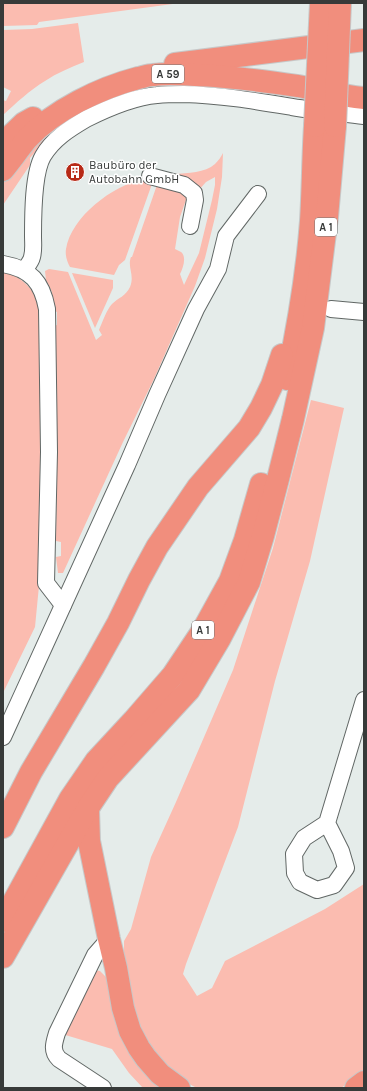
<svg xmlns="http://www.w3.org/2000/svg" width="367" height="1091" viewBox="0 0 367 1091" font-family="Karla,sans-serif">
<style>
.green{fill:#fbbcb0}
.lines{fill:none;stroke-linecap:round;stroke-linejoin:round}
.minor-casing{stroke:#616765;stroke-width:18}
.highway-casing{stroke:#c7c8c8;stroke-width:24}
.minor{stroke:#fff;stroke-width:16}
.highway{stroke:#f18e7d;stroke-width:22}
.highway-bridge-casing{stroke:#c7c8c8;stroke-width:24;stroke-linecap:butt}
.highway-bridge{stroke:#f18e7d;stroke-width:22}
.labels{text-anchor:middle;stroke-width:3;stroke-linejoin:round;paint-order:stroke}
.shield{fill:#fff;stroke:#737574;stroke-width:1}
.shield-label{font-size:11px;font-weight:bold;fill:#373a39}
.poi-label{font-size:12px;fill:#373a39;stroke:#fff;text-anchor:start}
</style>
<rect width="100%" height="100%" fill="#e5ecea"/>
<g class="green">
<polygon points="3,3 180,3 39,22 37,25 3,26"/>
<path d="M78,23L84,62C71,67 57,73 45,81C30,90 16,103 3,115V100L6,101L11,91L3,87V30L32,29Z"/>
<polygon points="155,83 164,87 58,128 48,137 30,158 30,165 3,205 3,182 12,168 39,138 100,99"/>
<path d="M223,153L222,177L217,209L205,258L195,286L154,379L123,442L63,573H58L56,557L61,556V542L56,541L57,442L54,326L57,325V312L53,310L52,292L46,280L45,271L49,269L68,272L96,340L102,335L99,330C102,323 107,309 112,304C118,298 126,296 130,287C135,275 127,267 131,257H132L158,182L180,189L187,197L180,217L175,249C177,250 179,251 181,252C187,257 183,268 180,274L184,285L199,253L212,200L215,185V177L206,182L198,191L186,177L174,174C188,173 205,173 215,164C218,161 221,157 223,153Z"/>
<path d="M144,179L153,181L125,260L119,265L114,275L70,267C67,262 65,255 66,249C71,217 113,185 144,179Z"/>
<path d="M3,272C19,275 33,287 38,303C39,306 39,311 40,315L43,449L41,565L35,627L3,693Z"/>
<polygon points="72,273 113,280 113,288 95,328"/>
<polygon points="311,400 344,408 310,561 275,681 238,827 186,964 183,974 197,996 212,988 225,961 325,909 364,884 364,1071 357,1077 341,1088 197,1088 191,1085 168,1067 147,1042 132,1013 124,987 124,941 131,929 151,857 176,802 233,670 273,548"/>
<polygon points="94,970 100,971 106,977 111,997 168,1088 143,1088 129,1073 112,1049 62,1034"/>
</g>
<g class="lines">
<defs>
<g id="minor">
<polyline points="150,176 184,185 194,193 195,200 190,226"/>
<path d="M3,264C31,269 42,282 47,309L49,452L46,583L63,605"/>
<path d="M24,270C27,266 31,262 32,257C34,250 33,243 33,236C33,215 33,173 43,156C53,139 69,129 86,119C108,108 133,97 157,95C166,94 175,94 184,94C221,95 256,101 292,107C316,111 340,113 364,116"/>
<polyline points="331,309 364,312"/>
<polyline points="3,737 127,465 157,395 196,309 218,269 226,236 258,194"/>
<polyline points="327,823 341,851 346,868 334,885 317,890 300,882 295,873 294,854 304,838 327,823 364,700"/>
<path d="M103,1088L59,1059C51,1051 54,1043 57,1033L95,955L109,939"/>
</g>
<g id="highway">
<polyline points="175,64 364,40"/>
<polyline points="3,143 24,123 33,118"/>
<path d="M3,170C11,160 19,149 27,139C54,110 100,88 138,78C143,77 148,75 153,75C167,73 181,74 195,75C230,76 264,81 298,86C320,90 342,96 364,98"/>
<path d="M287,379C298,327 307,274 311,221C313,189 313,157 315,126"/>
<polyline points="88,809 89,841 109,939 116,968 123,1008 130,1031 139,1048 146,1058 160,1074 179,1088"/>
<polyline points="3,827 31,772 94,666 118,623 139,580 157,547 198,487 249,428 261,408 272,385 282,355"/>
<polyline points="3,921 70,799 96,761 134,720 173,675 203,630 230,581 245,540 261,484"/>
<polyline points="3,957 88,808 108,778 189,690 220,638 249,582 263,536 278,479 293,419 313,328 327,217 335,126"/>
<polyline points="356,1088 364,1082"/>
</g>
</defs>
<use href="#minor" class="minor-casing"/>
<use href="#highway" class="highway-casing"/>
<use href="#minor" class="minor"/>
<use href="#highway" class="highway"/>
<defs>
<g id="highway-bridge">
<polyline points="315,126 321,3"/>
<polyline points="335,126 340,3"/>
</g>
</defs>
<use href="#highway-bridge" class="highway-bridge-casing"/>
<use href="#highway-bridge" class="highway-bridge"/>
</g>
<defs>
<symbol id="building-disc" viewBox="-11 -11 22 22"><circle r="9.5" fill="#b72a17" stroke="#fff"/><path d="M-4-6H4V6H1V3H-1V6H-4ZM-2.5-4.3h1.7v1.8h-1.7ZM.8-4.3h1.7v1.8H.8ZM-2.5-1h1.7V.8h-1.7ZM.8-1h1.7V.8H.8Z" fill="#fff"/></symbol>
</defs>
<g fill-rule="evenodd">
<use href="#building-disc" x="64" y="161" width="22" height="22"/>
</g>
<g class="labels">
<g class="shield">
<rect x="152" y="65" width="32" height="18" rx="3"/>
<rect x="315" y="218" width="22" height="18" rx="3"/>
<rect x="192" y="621" width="22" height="18" rx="3"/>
</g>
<g class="shield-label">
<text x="168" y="78">A 59</text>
<text x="326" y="231">A 1</text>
<text x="203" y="634">A 1</text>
</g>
<g class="poi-label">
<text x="89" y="169">Baubüro der<tspan x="89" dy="14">Autobahn GmbH</tspan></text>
</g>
</g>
<rect width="367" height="1091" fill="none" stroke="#373a39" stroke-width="8"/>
</svg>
